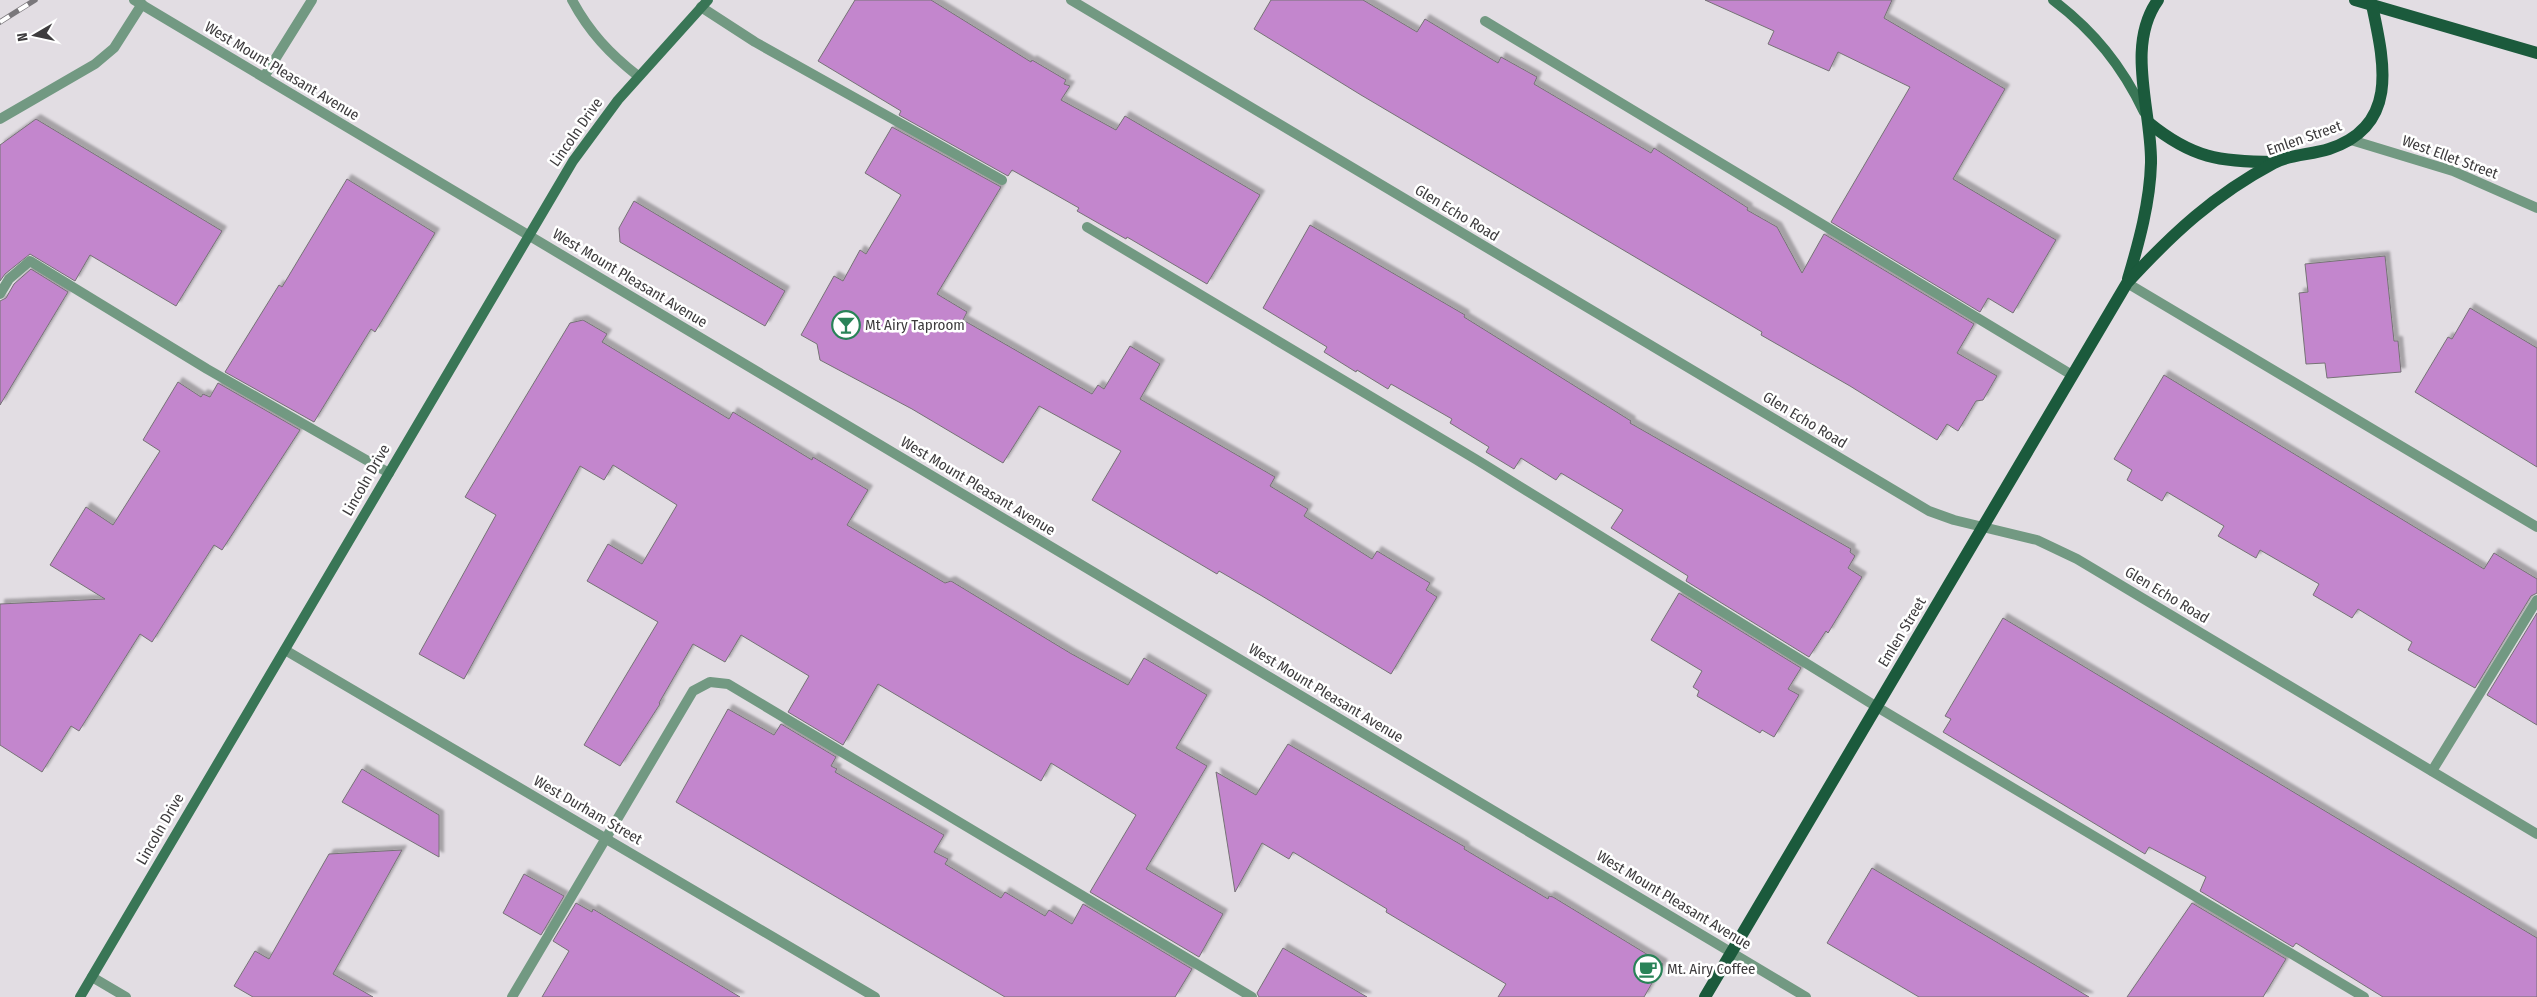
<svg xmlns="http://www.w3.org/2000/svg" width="2537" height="997" viewBox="0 0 2537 997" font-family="'Fira Sans Condensed',sans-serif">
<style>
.building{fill:#c386cd;stroke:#767276;filter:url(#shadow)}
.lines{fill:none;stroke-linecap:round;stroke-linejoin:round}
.service{stroke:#729982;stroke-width:10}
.minor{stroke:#729982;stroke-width:10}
.secondary{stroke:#397656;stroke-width:10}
.primary{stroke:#1b5a3c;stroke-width:12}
.rail-casing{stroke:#7a777b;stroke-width:5.5}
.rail{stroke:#fff;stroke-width:4;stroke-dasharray:11;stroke-linecap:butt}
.labels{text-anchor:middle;stroke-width:5;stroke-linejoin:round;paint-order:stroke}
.street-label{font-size:15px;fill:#3e3c3e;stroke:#fff}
.poi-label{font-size:15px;fill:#3e3c3e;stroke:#fff;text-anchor:start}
</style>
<defs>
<filter id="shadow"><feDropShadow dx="4.5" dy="-4.5" stdDeviation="1" flood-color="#0004"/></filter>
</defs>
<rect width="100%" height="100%" fill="#e2dde3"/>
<g class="building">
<polygon points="855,0 931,0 1031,62 1032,60 1066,80 1064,84 1070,86 1061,100 1116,130 1125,116 1260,195 1207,284 1127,237 1126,239 1077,211 1079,208 1012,170 1008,176 899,115 901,111 818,61"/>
<polygon points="1271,0 1363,0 1417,32 1425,19 1498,63 1501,57 1537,77 1534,84 1651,153 1654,148 1748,208 1747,210 1777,227 1802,273 1824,234 1974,324 1957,353 1997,376 1983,400 1976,401 1958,431 1947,424 1937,440 1850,386 1761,335 1762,332 1361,95 1254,29"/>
<polygon points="1705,0 1892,0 1884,18 2005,89 1953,179 2056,240 2013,313 1988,298 1980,312 1831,222 1910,87 1838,52 1829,71 1768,44 1774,31"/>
<polygon points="36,119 222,231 176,306 90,255 75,281 30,254 5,274 0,281 0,145"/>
<polygon points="892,127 1001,187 937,294 967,312 963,320 1092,394 1098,385 1104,389 1130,346 1160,364 1140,399 1275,477 1270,486 1308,509 1304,516 1372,559 1377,551 1430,583 1426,590 1437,597 1391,674 1262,596 1219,571 1217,574 1092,500 1121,451 1039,406 1003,463 912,409 820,360 817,344 801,335 834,276 843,281 860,250 866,254 901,195 865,173"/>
<polygon points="347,179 435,233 375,332 371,329 314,422 225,372 279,285 282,287"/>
<polygon points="634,201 785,291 765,326 620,242 619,228"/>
<polygon points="1310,225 1465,315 1464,317 1631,421 1630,423 1851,549 1850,552 1855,556 1848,568 1862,577 1828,633 1826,631 1809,657 1686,581 1688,576 1611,528 1623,510 1561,473 1556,480 1521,458 1514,469 1486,452 1489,447 1450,423 1452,419 1391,384 1388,389 1357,370 1356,372 1324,352 1327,347 1263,308"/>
<polygon points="2385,256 2394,341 2398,341 2401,372 2327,378 2325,363 2306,364 2299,293 2308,292 2305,264"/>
<polygon points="31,269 68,292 0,405 0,301 6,298 14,284"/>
<polygon points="2470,308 2537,348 2537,467 2415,392 2448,337 2452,339"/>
<polygon points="583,320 607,334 602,342 729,419 733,412 812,460 813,457 868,490 847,525 945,583 951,581 1070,653 1128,685 1144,658 1207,695 1176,748 1207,766 1146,869 1223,914 1199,957 1090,892 1136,815 1051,763 1041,781 878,684 843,745 788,712 809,676 741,635 725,662 693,644 659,703 660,704 620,766 584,745 658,622 587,581 608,544 642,564 677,505 613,465 604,480 580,466 464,679 419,654 496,515 465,497 570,323"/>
<polygon points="2164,375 2484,569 2494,553 2537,579 2537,593 2531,596 2475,688 2408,650 2412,642 2358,609 2352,618 2313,595 2319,584 2260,550 2256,558 2218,536 2224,526 2167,492 2162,501 2127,480 2132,470 2114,459"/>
<polygon points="178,382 201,397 203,394 210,397 218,383 300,430 222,550 214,545 152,642 140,634 79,731 71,726 42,772 0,745 0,604 105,599 50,565 86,507 113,525 160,451 143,440"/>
<polygon points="1679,593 1801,668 1788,689 1799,695 1774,737 1762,730 1760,733 1697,696 1699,691 1693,687 1702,671 1651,640"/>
<polygon points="2537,613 2537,725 2487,695"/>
<polygon points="2003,618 2537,938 2537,997 2383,997 2296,943 2293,947 2200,891 2206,877 2149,847 2145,854 1943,732 1951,719 1945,716"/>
<polygon points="728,709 774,735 781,724 836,757 831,766 837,769 835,772 944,835 934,852 948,859 945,864 1001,898 1005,892 1045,916 1049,910 1072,924 1083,904 1192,969 1175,997 1005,997 676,802"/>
<polygon points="1288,744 1465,847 1464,849 1548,899 1549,896 1553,897 1663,964 1644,997 1498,997 1506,984 1386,912 1387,909 1293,852 1289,859 1262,843 1235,892 1216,772 1256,795"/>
<polygon points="362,769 439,815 439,857 342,802"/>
<polygon points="402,850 333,974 373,997 253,997 234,986 255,951 269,959 329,854"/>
<polygon points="1872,868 2089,997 1919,997 1827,943"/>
<polygon points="524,874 564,896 541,935 503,913"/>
<polygon points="576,903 592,912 593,909 740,997 542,997 569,951 553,941"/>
<polygon points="2192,903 2286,959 2263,997 2127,997"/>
<polygon points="1283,948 1367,997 1259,997 1257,993"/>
</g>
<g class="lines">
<g class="service">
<path d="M572,0C589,32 610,54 638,76"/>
<polyline points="701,7 755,42 1002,180"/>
<polyline points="1485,21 2072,375"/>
<polyline points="264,77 312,0"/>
<polyline points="0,119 95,64 114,48 142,4"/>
<polyline points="1087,227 1477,460 1877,707 2364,997"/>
<polyline points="2127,283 2537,527"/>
<polyline points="0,294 9,279 30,261 207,369 389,473"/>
<polyline points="2432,771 2537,600"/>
<polyline points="512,997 693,691 710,682 728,684 1252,997"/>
</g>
<g class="minor">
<polyline points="134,0 1806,997"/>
<polyline points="1071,0 1929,511 1954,520 2037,540 2077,559 2537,834"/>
<polyline points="2351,140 2453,171 2537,208"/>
<polyline points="285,650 875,997"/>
<polyline points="92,977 126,997"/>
</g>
<g class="secondary">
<path d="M2053,0C2094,31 2122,66 2144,112"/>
<polyline points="80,997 573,161 618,100 708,0"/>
</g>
<g class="primary">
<polyline points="2355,0 2537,53"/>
<path d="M2149,123C2192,158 2220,162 2274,162"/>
<path d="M2128,279C2139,242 2150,202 2151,163C2152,111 2125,46 2158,0"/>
<path d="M1705,997L2127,283C2173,233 2214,195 2274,163C2290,154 2311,155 2329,149C2400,126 2384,62 2372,5"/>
</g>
<defs>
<polyline id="rail" points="0,22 35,0"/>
</defs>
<use href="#rail" class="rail-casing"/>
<use href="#rail" class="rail"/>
</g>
<defs>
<symbol id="bar-ring" viewBox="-11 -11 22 22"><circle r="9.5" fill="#fff" stroke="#298358" stroke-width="1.5"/><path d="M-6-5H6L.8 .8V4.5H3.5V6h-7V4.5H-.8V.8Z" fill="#298358"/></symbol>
<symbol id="cafe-ring" viewBox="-11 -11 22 22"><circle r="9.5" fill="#fff" stroke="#298358" stroke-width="1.5"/><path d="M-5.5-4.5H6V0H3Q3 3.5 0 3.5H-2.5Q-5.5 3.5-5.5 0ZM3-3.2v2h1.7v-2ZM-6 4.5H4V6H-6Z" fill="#298358"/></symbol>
</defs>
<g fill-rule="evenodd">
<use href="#bar-ring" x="830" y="309" width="32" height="32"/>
<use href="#cafe-ring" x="1632" y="953" width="32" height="32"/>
</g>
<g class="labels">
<g class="street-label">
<text transform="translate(282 71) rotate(31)" y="5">West Mount Pleasant Avenue</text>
<text transform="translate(576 132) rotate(-55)" y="5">Lincoln Drive</text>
<text transform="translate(2304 138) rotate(-19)" y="5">Emlen Street</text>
<text transform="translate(2450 157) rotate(20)" y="5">West Ellet Street</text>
<text transform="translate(1457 213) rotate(31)" y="5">Glen Echo Road</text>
<text transform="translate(630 278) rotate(31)" y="5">West Mount Pleasant Avenue</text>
<text transform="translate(1805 420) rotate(31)" y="5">Glen Echo Road</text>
<text transform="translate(366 480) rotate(-60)" y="5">Lincoln Drive</text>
<text transform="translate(978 486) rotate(31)" y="5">West Mount Pleasant Avenue</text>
<text transform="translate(2167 595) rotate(31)" y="5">Glen Echo Road</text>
<text transform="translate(1902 632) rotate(-59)" y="5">Emlen Street</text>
<text transform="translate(1326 693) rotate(31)" y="5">West Mount Pleasant Avenue</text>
<text transform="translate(588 810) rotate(30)" y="5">West Durham Street</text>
<text transform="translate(160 829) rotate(-60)" y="5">Lincoln Drive</text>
<text transform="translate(1674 900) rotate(31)" y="5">West Mount Pleasant Avenue</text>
</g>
<g class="poi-label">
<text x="865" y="330">Mt Airy Taproom</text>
<text x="1667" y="974">Mt. Airy Coffee</text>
</g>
</g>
<g transform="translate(35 35) rotate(261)" stroke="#ffffff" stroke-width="4" paint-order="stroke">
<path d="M0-4L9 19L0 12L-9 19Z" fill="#3e3c3e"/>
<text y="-8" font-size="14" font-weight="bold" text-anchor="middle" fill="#3e3c3e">N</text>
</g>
</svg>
